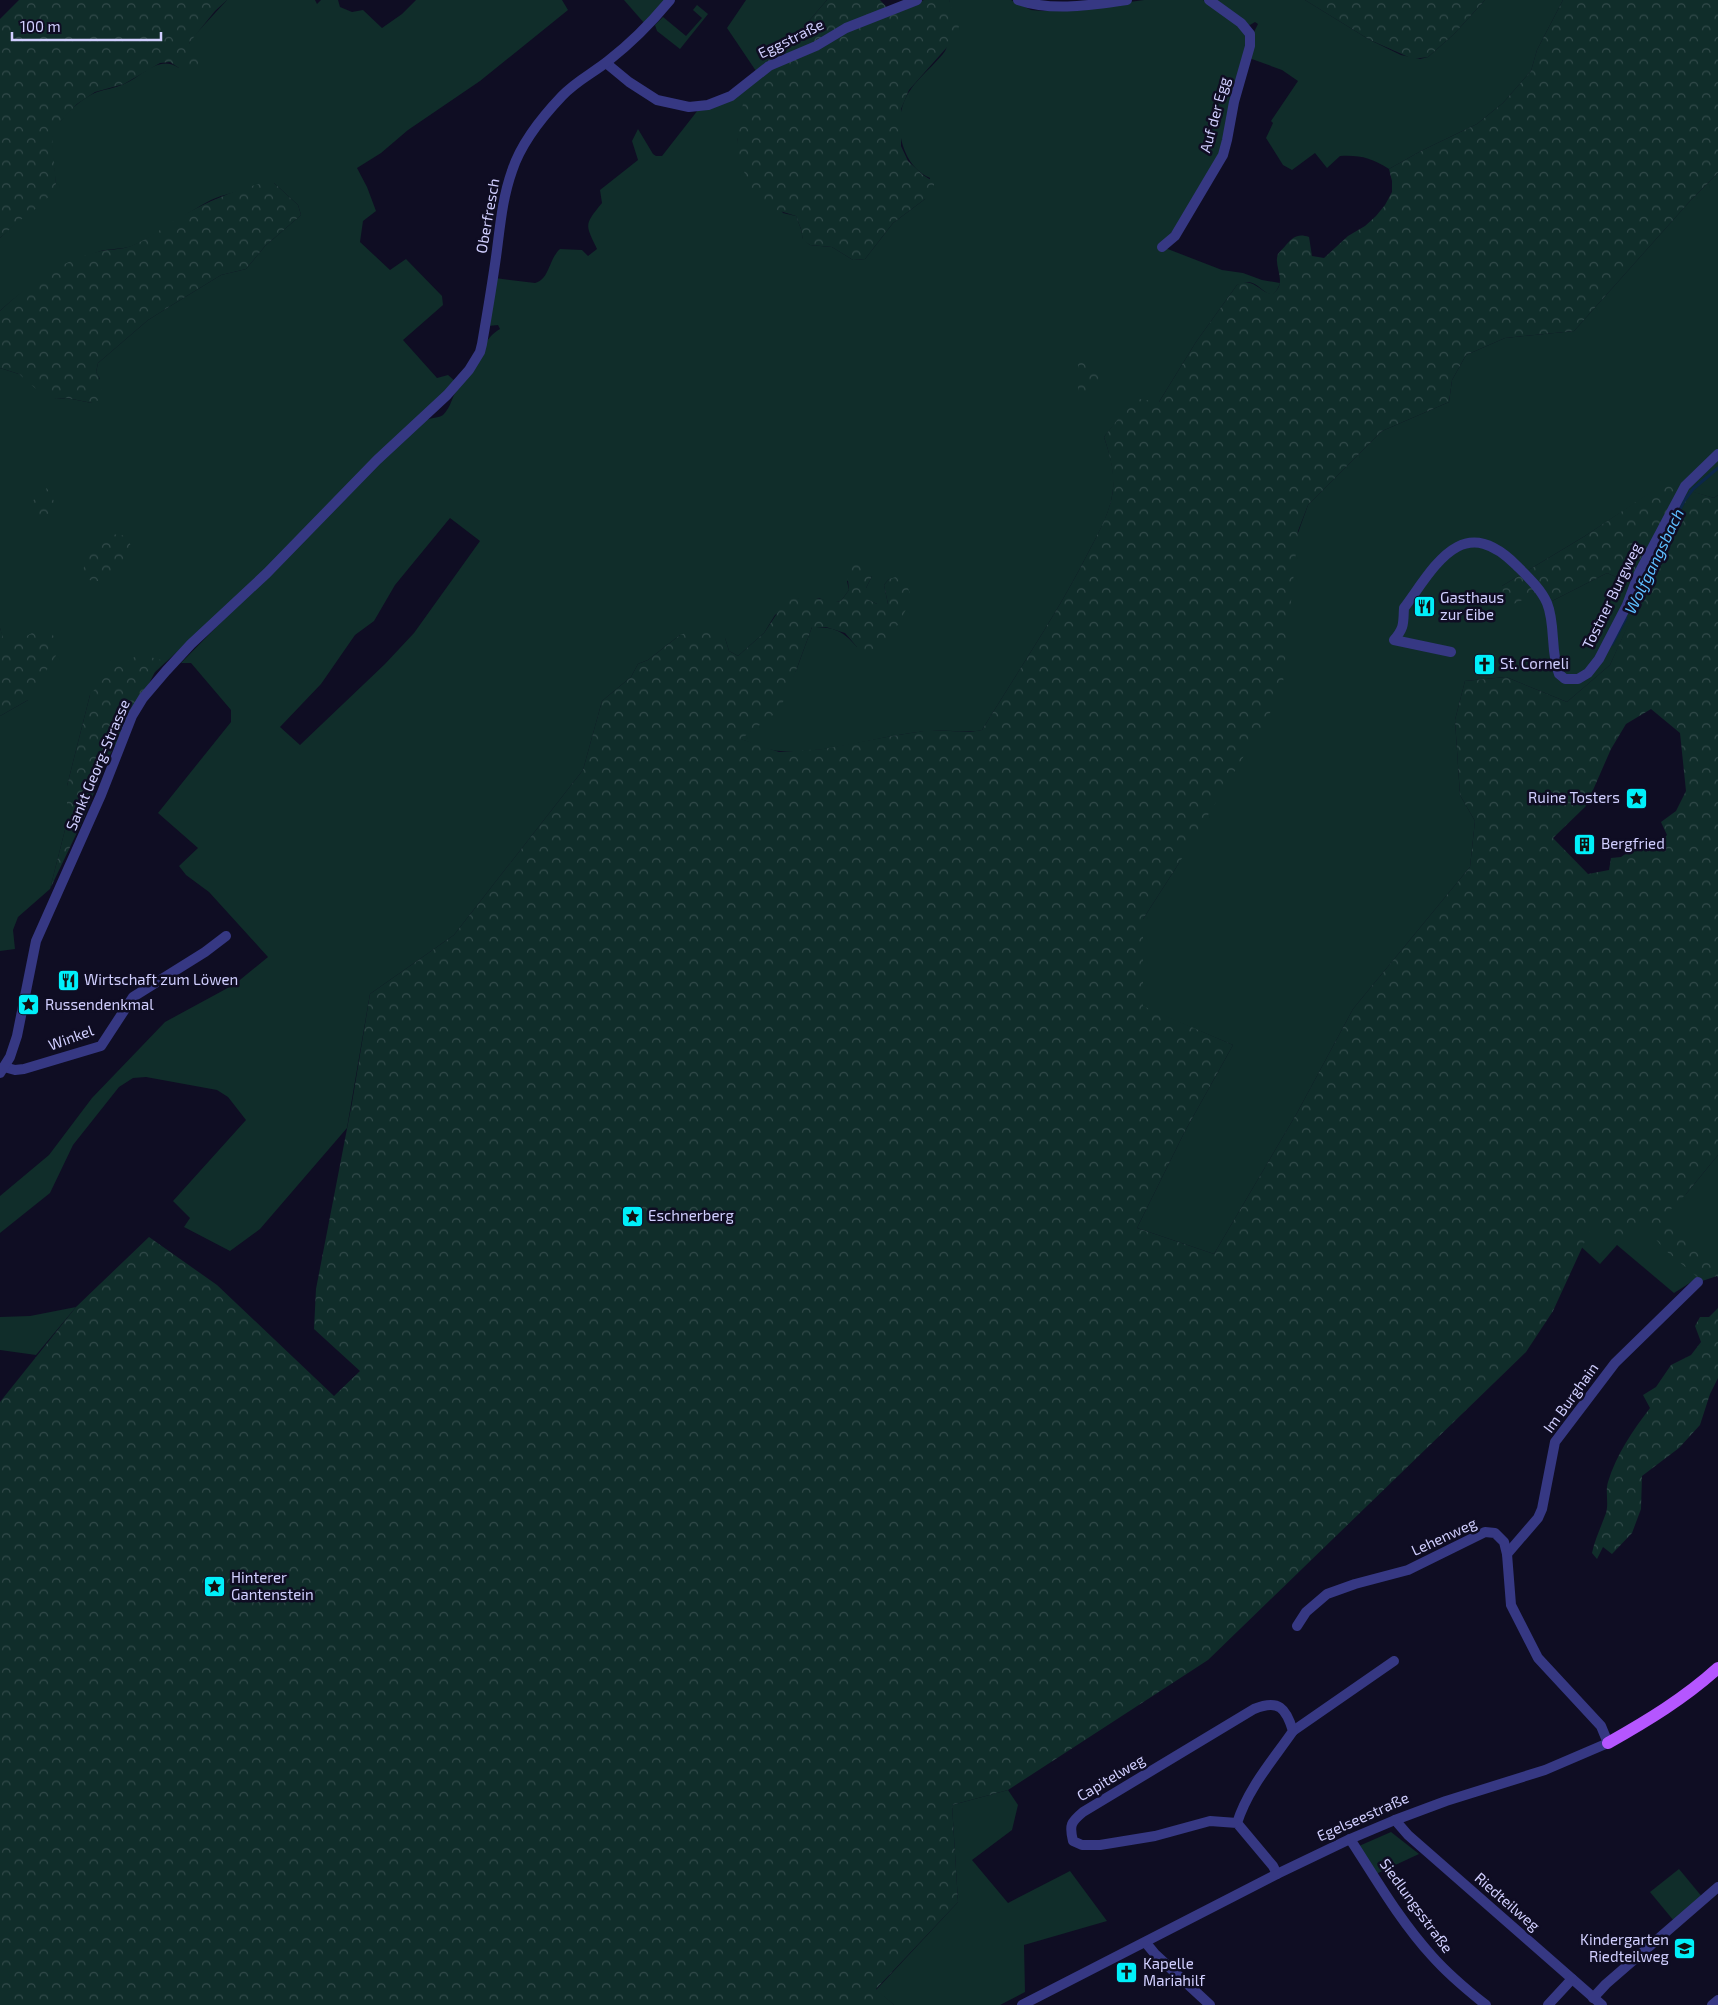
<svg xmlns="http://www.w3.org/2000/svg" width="1718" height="2005" viewBox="0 0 1718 2005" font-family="'Exo 2',sans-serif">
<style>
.green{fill:#102d2a;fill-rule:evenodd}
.forest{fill:url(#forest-crowns);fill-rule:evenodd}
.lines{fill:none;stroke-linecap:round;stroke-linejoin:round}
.stream{stroke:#0b2649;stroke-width:3}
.minor{stroke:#363883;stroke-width:10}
.major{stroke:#b556ff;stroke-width:12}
.labels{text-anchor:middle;stroke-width:5;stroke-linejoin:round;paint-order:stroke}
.street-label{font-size:15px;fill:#d1cfff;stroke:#0f0d23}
.poi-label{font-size:15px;fill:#d1cfff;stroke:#0f0d23;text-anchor:start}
.water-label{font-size:16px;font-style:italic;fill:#5dbeff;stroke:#0f0d23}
</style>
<defs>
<pattern id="forest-crowns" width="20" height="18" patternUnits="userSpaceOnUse" patternTransform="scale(1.25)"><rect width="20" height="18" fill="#102d2a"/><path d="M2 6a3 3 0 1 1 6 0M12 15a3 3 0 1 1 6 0" fill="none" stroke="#324a4a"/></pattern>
</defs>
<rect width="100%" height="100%" fill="#0f0d23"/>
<g class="green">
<path d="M227,0H315L317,4L321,0H338L340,7L352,12L363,10L382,28L402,14L416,0H562L568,10L480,81L408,130L381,153L357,168L367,187L376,211L363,221L360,242L390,270L406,259L442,296L443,305L403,340L437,378L448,375L456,382L265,571L154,673L160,660L90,695L67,786V822L50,889L18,917L13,930L15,949L0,951V716L28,700L5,648L0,628V368L19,374L56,399L67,398L92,403L100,379L96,372L98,363L148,320L172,305L221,275L246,269L265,246L301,215L298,205L274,183C255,188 229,192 211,200C184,214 160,234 132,246C121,250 108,248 98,252C62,263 27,286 0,311V238L56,184C55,175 51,143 52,137C56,121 82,97 97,92C106,89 115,88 124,84C142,77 158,54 179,68L191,47L189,43L192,38Z"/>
<polygon points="624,0 665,0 645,24"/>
<polygon points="746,0 827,0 796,36 771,55 764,66 756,71 727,28"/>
<path d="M949,0H1011L1031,10L1043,11L1100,6L1144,0H1203L1233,18L1248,40L1223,146L1184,218L1160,246L1222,270L1243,273L1262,280L1280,283C1271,308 1263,284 1249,282C1245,282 1241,284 1237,285L1196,342L1159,402L1122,415L1104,437C1110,455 1115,471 1113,489C1111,512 1098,534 1088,553C1057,614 1018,671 982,730C965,734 947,729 929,731C879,735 831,754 781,751C768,751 753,743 740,739L777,711L797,668L812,627C834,627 842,630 857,647L896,626L889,579L884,585L888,604H877L866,599V588L872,576L847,581L849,590L841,601L831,603L819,598H799L775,615L764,633L738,656L729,651L725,638L680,635L648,660L638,664L631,677L602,701L583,770L454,935L370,994L347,1128L260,1229L230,1251L184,1227L190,1218L173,1201L246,1120L228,1097L217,1090L146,1077L133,1078L119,1087L73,1145L50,1193L0,1233V1196L49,1155L92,1098L165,1022L235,984L268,957L209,892L186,875L179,866L198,848L158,813L231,722V710L191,663H181L353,488L425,421C431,417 439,418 443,415C449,409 451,402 454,395C459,386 467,378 472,369C481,354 484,338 500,329L498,325L488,326L495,278L535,283C550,279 548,260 560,249L582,250L588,256L597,249C585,224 584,225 602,203L600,190L638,160L632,141L638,129L653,154L656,156H662L698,110L759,77L741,125L737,142L783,213L796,216L801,229L803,239L810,245L832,247L853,260L865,259L893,223L925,199L930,178C898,164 891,115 911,89C917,79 944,56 946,49C950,40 952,9 949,0ZM450,518L480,541L414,633L385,664L300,745L280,727L321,684L355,635L374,621L395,585Z"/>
<path d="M1215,0H1305L1370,40L1401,55L1420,59L1428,57L1454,34L1485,0H1563L1537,50L1531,71L1503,103L1477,124L1421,151L1389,169C1371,158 1361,155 1340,156L1327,168L1315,153L1292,170L1283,165L1266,138L1273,123L1271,121L1298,81L1282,70L1249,58L1254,32L1258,24L1255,22L1250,25L1247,24Z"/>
<polygon points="697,5 708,14 680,49 657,31 655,25 663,17 686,36 702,18 693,10"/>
<polygon points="1718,173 1718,495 1714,498 1664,484 1585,536 1502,586 1540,592 1550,602 1607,573 1645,589 1610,665 1567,702 1506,677 1465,681 1455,720 1460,795 1475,821 1470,867 1353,1009 1297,1113 1214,1254 1137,1228 1185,1131 1233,1045 1143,1007 1143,919 1179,863 1308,505 1382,431 1449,402 1452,380 1466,355 1505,338 1574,331 1690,201"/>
<polygon points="1718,1155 1718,1269 1715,1267 1674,1293 1617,1245 1600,1264 1577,1243 1592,1225 1640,1221 1686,1194"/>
<polygon points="76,1307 36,1355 0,1350 0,1317 30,1316"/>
<polygon points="1008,1790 1018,1805 1012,1830 972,1860 1008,1903 1070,1871 1107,1921 1024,1945 1025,1992 1000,2005 894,2005 876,1990 958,1902 952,1805"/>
<polygon points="1391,1832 1419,1854 1376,1874 1359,1846"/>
<polygon points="1679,1869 1703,1898 1674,1921 1650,1892"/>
</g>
<g class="forest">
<polygon points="19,0 227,0 215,11 189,43 199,52 198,67 188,70 179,68 170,62 160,63 124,84 95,92 77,104 61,121 52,138 56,184 45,202 19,221 0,238 0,19"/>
<polygon points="827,0 880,0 893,14 924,0 949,0 959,26 956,37 909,90 901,109 901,146 908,161 923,175 934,182 934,190 925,199 893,223 865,259 853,260 832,247 810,245 803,240 801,229 796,216 764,206 750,187 740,161 737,142 743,103 771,55 796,36"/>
<polygon points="1305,0 1485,0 1454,34 1428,57 1413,59 1370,40"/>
<path d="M1563,0H1718V173L1690,201L1574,331L1505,338L1466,355L1452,380L1449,402L1382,431L1308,505L1298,531L1282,693L1179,863L1143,919V1006L1233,1045L1185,1131L1137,1228L1214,1254L1297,1113L1353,1009L1470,867L1475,821L1460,795L1455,720L1465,681L1506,677L1567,702L1610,665L1644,589L1607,573L1550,602L1540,592L1505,608L1502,586L1585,536L1664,483L1714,498L1718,495V1155L1686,1194L1667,1213L1677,1230L1718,1263V1278L1717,1276L1702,1281L1665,1250L1640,1221L1623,1237L1592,1226L1553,1311L1526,1352L1208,1660L1008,1790L952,1805L958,1902L876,1989L894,2005H0V1402L76,1307L149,1237L217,1285L334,1396L360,1371L314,1329L316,1289L352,1103L370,994L454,935L583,770L602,701L631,677L638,664L648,660L680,635L704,626L718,629L725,638L729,651L738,656L764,633L786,600C796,598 806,597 816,598C826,599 831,603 841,601L849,590L847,571L855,563L864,560L869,565L872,576L866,588L867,599L877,604H888L884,585L889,579L896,577C903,581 909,586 910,595C910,608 892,636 883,644C879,647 873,649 868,651L857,647L845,633L826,627H812L787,695L777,712L741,739L779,752L823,749L892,736L930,730L970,732L982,730C1018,671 1057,614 1088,553C1098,534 1111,511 1113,489C1114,471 1110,455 1104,437L1121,415L1139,399L1159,402L1196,342L1237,285C1254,274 1266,301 1275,292C1287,281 1273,266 1278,254C1280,251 1284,248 1286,245C1293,237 1298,233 1309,237L1312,256L1324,258L1348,236L1365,226L1376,216L1385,205L1392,192V181L1389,169L1421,151L1477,124L1503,103L1531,71L1537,50ZM1651,709L1680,733L1686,791L1676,811L1661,822L1667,835L1653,849L1644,841L1621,857L1611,858L1609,870L1588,874L1553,838L1586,806L1611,749L1626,724Z"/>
<path d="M263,183H274L298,205L301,215L265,246L246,269L221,275L172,305L148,320L98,363L96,372C103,383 103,389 99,400L92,403L67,398L56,399L44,396L19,374L0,368V311C28,285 60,261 97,252C108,249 121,250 131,246C151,238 166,225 184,215C209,201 235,190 263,183Z"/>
<path d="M1081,357C1105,360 1105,383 1086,394L1078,391V365Z"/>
<polygon points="47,488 58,509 38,519 28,505"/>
<polygon points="103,533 127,536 132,549 105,582 89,580 81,574 88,558"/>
<polygon points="45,626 62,646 28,700 0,716 0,628 6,647"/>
<polygon points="140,654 161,660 135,711 108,758 83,820 50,889 67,822 67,786 90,695 111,670"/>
<path d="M1718,1308V1378L1710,1394L1700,1425L1679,1448L1642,1476L1641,1509L1632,1533L1612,1554L1603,1547L1597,1559L1592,1553C1595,1539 1601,1527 1606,1513C1609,1503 1605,1492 1608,1482C1616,1455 1633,1430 1650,1408L1643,1395L1656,1387L1671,1365L1691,1355L1701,1342L1695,1326L1700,1317H1709Z"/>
</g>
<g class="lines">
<g class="stream">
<polyline points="1633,603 1684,501 1693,489 1718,468"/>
<polyline points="1612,644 1626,618"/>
</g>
<g class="minor">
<path d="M1018,0C1053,12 1091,5 1127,0"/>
<polyline points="606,63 629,82 657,100 689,107 708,105 731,96 769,66 816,46 846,28 917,0"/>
<polyline points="1162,247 1175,236 1223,155 1227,140 1234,102 1250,46 1250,34 1241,23 1209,0"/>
<path d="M1451,652L1394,640C1405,627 1403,623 1404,608C1435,566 1462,511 1516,565C1527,576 1541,589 1547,603C1556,625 1550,652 1559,674L1565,679H1578L1588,673L1599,659L1627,605L1639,573L1685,486L1718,454"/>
<polyline points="4,1067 15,1070 24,1069 101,1046 133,997 205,952 226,936"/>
<path d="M0,1073L10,1057L17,1036L36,941L101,795L132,716L143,698L166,671L191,644L267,573L377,460L447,395L469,370L480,352L482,344C487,315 492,286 496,257C500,228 502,199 512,171C521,143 542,117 562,96C576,81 593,73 608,61C631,43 651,23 670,0"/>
<polyline points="1507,1554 1538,1518 1542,1509 1555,1442 1615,1363 1698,1282"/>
<polyline points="1293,1731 1394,1661"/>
<polyline points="1395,1820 1408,1835 1602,2005"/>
<path d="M1237,1823L1210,1821L1155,1836L1100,1845H1082L1073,1841C1069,1825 1071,1822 1083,1812L1254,1709C1279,1699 1286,1708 1293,1731C1273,1760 1248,1788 1237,1823L1273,1866L1277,1874"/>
<path d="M1350,1839C1376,1879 1400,1921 1432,1956C1448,1974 1467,1990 1486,2005"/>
<polyline points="1146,1943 1155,1954 1210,2005"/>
<polyline points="1593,1998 1606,1984 1718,1887"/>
<polyline points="1022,2005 1277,1874 1350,1839 1395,1820 1446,1801 1545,1770 1608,1743 1601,1726 1538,1658 1511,1605 1507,1554 1504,1542 1495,1533 1485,1532 1408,1570 1355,1584 1327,1594 1306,1612 1297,1626"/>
<polyline points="1548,2005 1572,1979"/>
<polyline points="1712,2005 1718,2000"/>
</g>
<path class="major" d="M1608,1743C1647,1721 1685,1698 1718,1668"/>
</g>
<defs>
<symbol id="restaurant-square" viewBox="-11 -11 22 22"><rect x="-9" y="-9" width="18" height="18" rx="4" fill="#00f0fa" stroke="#0f0d23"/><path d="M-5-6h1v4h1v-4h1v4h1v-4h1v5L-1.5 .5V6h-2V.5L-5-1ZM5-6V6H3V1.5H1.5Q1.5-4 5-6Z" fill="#111"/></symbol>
<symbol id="church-square" viewBox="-11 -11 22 22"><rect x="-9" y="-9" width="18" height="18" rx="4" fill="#00f0fa" stroke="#0f0d23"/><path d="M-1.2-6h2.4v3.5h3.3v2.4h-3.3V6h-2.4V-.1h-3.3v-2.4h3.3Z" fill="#111"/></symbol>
<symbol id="sight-square" viewBox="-11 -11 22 22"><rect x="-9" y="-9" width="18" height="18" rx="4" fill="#00f0fa" stroke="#0f0d23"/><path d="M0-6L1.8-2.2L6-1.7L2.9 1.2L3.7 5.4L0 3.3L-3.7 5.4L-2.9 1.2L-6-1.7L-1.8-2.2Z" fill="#111"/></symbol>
<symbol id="building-square" viewBox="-11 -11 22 22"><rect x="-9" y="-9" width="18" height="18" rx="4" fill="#00f0fa" stroke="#0f0d23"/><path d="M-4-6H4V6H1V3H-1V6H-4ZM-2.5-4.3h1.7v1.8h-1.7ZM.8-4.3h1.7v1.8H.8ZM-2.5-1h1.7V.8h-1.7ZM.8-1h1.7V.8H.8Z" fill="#111"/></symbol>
<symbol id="school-square" viewBox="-11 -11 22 22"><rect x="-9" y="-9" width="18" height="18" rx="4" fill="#00f0fa" stroke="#0f0d23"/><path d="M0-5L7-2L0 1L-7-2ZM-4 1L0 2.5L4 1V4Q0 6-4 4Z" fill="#111"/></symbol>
</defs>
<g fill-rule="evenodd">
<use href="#restaurant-square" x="1412" y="594" width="25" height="25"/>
<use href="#church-square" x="1472" y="652" width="25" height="25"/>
<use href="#sight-square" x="1624" y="786" width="25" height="25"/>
<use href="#building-square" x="1572" y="832" width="25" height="25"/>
<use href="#restaurant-square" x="56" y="968" width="25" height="25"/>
<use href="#sight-square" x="16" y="992" width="25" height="25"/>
<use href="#sight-square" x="620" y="1204" width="25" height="25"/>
<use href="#sight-square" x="202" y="1574" width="25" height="25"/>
<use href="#school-square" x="1672" y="1936" width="25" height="25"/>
<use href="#church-square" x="1114" y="1960" width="25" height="25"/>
</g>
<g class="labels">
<g class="street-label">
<text transform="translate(791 39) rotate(-26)" y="5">Eggstraße</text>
<text transform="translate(1215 115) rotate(-75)" y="5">Auf der Egg</text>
<text transform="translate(488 216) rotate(-80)" y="5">Oberfresch</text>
<text transform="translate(1612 596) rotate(-64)" y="5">Tostner Burgweg</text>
<text transform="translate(98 765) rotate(-67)" y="5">Sankt Georg-Strasse</text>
<text transform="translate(71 1038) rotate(-20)" y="5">Winkel</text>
<text transform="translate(1571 1398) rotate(-54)" y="5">Im Burghain</text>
<text transform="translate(1444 1537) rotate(-25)" y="5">Lehenweg</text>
<text transform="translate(1111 1778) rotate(-31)" y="5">Capitelweg</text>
<text transform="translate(1363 1817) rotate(-24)" y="5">Egelseestraße</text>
<text transform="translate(1507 1902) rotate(41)" y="5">Riedteilweg</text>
<text transform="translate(1416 1906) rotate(54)" y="5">Siedlungsstraße</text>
</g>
<g class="poi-label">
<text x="1440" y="603">Gasthaus<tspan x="1440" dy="17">zur Eibe</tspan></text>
<text x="1500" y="669">St. Corneli</text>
<text x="1620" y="803" text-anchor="end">Ruine Tosters</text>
<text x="1601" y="849">Bergfried</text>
<text x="84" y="985">Wirtschaft zum Löwen</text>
<text x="45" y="1010">Russendenkmal</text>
<text x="648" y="1221">Eschnerberg</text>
<text x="231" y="1583">Hinterer<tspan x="231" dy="17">Gantenstein</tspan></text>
<text x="1669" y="1945" text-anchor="end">Kindergarten<tspan x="1669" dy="17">Riedteilweg</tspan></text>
<text x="1143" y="1969">Kapelle<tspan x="1143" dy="17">Mariahilf</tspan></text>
</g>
<g class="water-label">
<text transform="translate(1654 561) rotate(-64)" y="6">Wolfgangsbach</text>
</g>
</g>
<path d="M12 32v8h149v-8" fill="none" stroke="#d1cfff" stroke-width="2.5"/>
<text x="20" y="32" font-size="15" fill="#d1cfff" stroke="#0f0d23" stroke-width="4" paint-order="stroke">100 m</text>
</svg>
